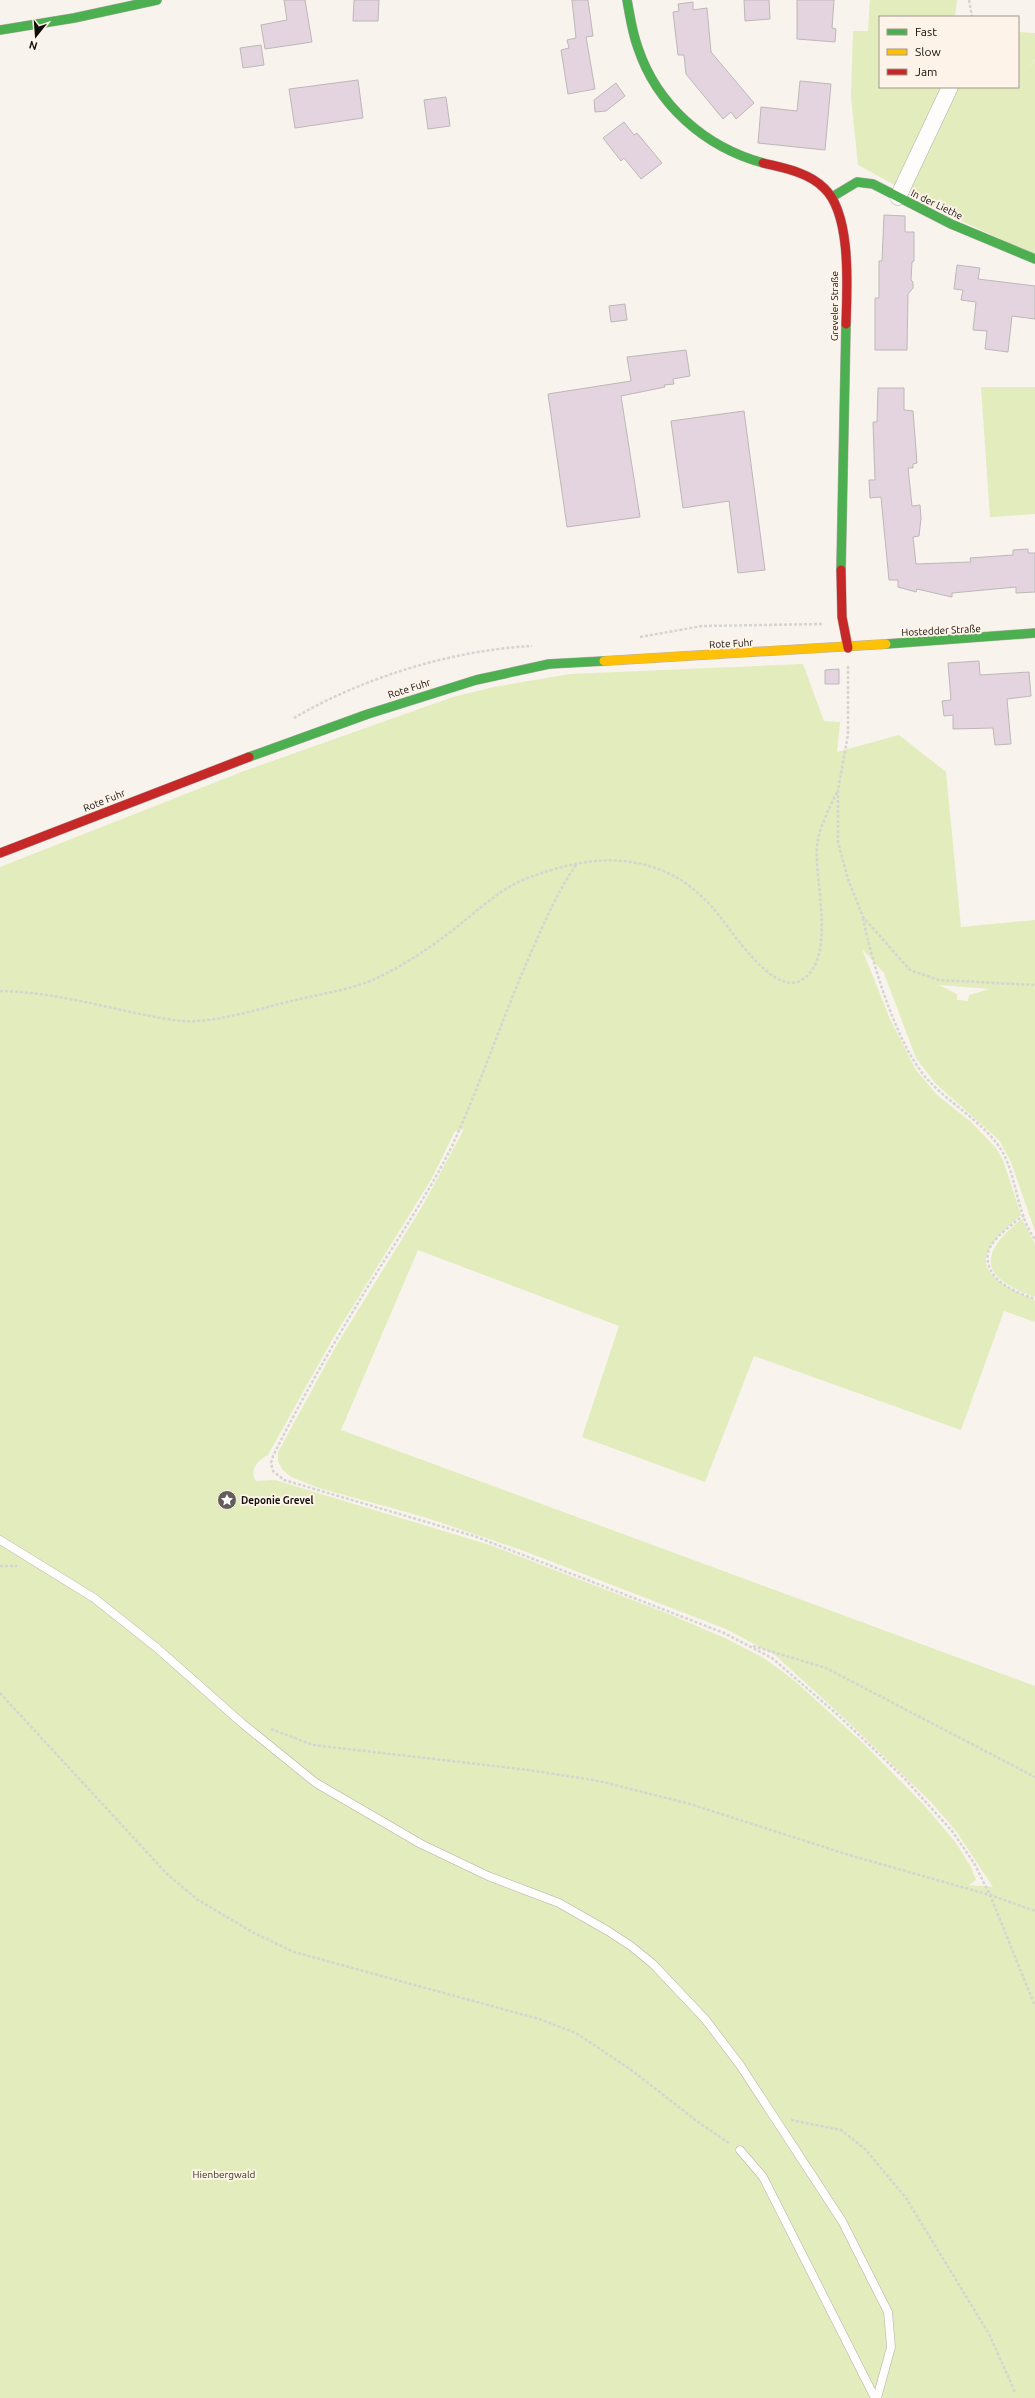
<svg xmlns="http://www.w3.org/2000/svg" width="1035" height="2398" viewBox="0 0 1035 2398" font-family="Ubuntu,sans-serif">
<style>
.green{fill:#e2ecbc;fill-rule:evenodd}
.building{fill:#e4d4e0;stroke:#bcb8b8}
.lines{fill:none;stroke-linecap:round;stroke-linejoin:round}
.lane-casing{stroke:#b5afab;stroke-width:9}
.street-casing{stroke:#b5afab;stroke-width:17}
.fast-casing{stroke:#b5afab;stroke-width:10}
.slow-casing{stroke:#b5afab;stroke-width:10}
.jam-casing{stroke:#b5afab;stroke-width:10}
.path{stroke:#d5d4d2;stroke-width:2.5;stroke-dasharray:3 2;stroke-linecap:butt}
.lane{stroke:#fefdfc;stroke-width:8}
.street{stroke:#fefdfc;stroke-width:16}
.fast{stroke:#4caf50;stroke-width:9}
.slow{stroke:#ffc107;stroke-width:9}
.jam{stroke:#c62828;stroke-width:9}
.labels{text-anchor:middle;stroke-width:4;stroke-linejoin:round;paint-order:stroke}
.street-label{font-size:10px;fill:#120e0a;stroke:#fef3e9}
.poi-label{font-size:10px;font-weight:bold;fill:#120e0a;stroke:#fef3e9;text-anchor:start}
.park-label{font-size:10px;fill:#2f3912;stroke:#fef3e9}
</style>
<rect width="100%" height="100%" fill="#f9f3ee"/>
<g class="green">
<polygon points="870,0 957,0 955,17 880,17 880,87 1018,87 1018,32 1035,33 1035,59 1026,70 1035,60 1035,255 953,217 858,165 851,97 853,31 868,31"/>
<polygon points="981,387 1035,387 1035,514 990,517"/>
<path d="M803,664L824,721L840,722L837,752L899,735L946,772L961,927L1035,920V1231L1011,1162L999,1140L935,1083L916,1058L884,973L862,949L890,1019L916,1070L937,1095L971,1122L996,1148L1003,1160L1021,1215C970,1256 975,1276 1035,1300V1322L1004,1311L961,1430L754,1356L705,1482L582,1437L619,1326L418,1250L341,1430L1035,1686V2398H875L763,2177L735,2147L760,2176L872,2398H0V867L244,771L453,697L494,687L570,674ZM939,985L990,989L969,995L968,1001L957,1000V994ZM464,1129L423,1205L336,1346L278,1452V1461L282,1469L291,1477L319,1488L424,1517L524,1551L726,1629L775,1655L842,1716L932,1803L956,1831L993,1887L969,1885L976,1880L971,1867L956,1843L924,1805L864,1744L795,1681L764,1658L727,1639L669,1614L490,1545L275,1480L256,1481C249,1470 258,1460 268,1455L332,1340L432,1178L455,1131Z"/>
<path d="M1022,1219L1035,1244V1297C981,1278 976,1255 1022,1219Z"/>
</g>
<g class="building">
<polygon points="284,0 305,0 312,42 265,49 261,25 287,20"/>
<polygon points="354,0 379,0 378,21 353,21"/>
<polygon points="572,0 588,0 593,36 586,37 595,89 568,94 561,50 569,48 567,40 576,38"/>
<polygon points="744,0 769,0 770,19 745,21"/>
<polygon points="797,0 834,0 832,28 836,29 835,42 797,39"/>
<polygon points="693,2 693,10 707,8 711,52 754,103 736,119 731,112 723,119 686,74 684,55 678,55 673,12 679,11 678,4"/>
<polygon points="261,45 264,65 243,68 240,48"/>
<polygon points="358,80 363,118 295,128 289,89"/>
<polygon points="800,81 831,84 825,150 758,143 761,107 797,111"/>
<polygon points="616,83 625,96 606,111 595,112 594,100"/>
<polygon points="446,97 450,126 428,129 424,100"/>
<polygon points="624,122 634,135 637,133 662,163 641,179 624,158 621,161 603,138"/>
<polygon points="884,215 905,216 905,232 914,232 914,261 912,262 911,280 913,282 913,288 908,294 907,350 875,350 875,298 879,298 879,261 882,261"/>
<polygon points="957,265 980,268 978,279 1035,286 1035,319 1012,316 1008,352 985,349 987,331 973,330 976,302 961,300 963,290 954,289"/>
<polygon points="625,304 627,320 611,322 609,306"/>
<polygon points="686,350 690,376 673,379 674,384 664,385 665,387 621,396 640,517 567,527 548,394 631,381 627,357"/>
<polygon points="878,388 904,388 904,410 913,411 917,463 913,464 913,468 908,468 912,506 920,505 921,518 919,536 913,537 916,564 971,562 970,558 1013,555 1013,550 1028,549 1028,553 1035,553 1035,592 1016,593 1016,587 952,593 952,597 917,589 916,592 898,587 898,580 889,580 881,497 870,498 869,480 875,480 873,422 877,422"/>
<polygon points="744,411 765,570 738,573 729,501 683,508 671,421"/>
<polygon points="979,661 980,675 1029,672 1031,696 1007,699 1011,744 995,745 993,728 953,729 953,715 944,716 942,701 951,700 948,663"/>
<polygon points="839,669 839,684 825,684 825,670"/>
</g>
<g class="lines">
<defs>
<g id="lane">
<polyline points="0,1540 94,1598 157,1648 243,1724 316,1783 421,1844 488,1876 559,1903 608,1931 631,1946 653,1964 705,2019 740,2065 842,2221 888,2312 891,2347 877,2398"/>
<polyline points="740,2150 763,2177 875,2398"/>
</g>
<polyline id="street" points="898,197 950,87"/>
<g id="fast">
<path d="M627,0C630,16 632,32 638,48C657,105 705,147 763,163"/>
<polyline points="0,30 74,18 157,0"/>
<polyline points="832,197 857,182 873,184 951,224 1035,259"/>
<polyline points="841,570 846,324"/>
<polyline points="886,644 1035,633"/>
<polyline points="249,757 368,714 476,680 549,664 604,661"/>
</g>
<polyline id="slow" points="604,661 886,644"/>
<g id="jam">
<path d="M763,163C783,168 808,172 824,188C852,214 847,289 846,324"/>
<polyline points="841,570 842,617 848,648"/>
<polyline points="0,853 249,757"/>
</g>
</defs>
<use href="#lane" class="lane-casing"/>
<use href="#street" class="street-casing"/>
<use href="#fast" class="fast-casing"/>
<use href="#slow" class="slow-casing"/>
<use href="#jam" class="jam-casing"/>
<g class="path">
<polyline points="969,0 972,17"/>
<polyline points="640,637 702,626 824,624"/>
<polyline points="848,666 848,735 838,790 838,842 848,879 863,917 910,970 939,980 1035,985"/>
<path d="M294,718C362,678 452,650 532,646"/>
<path d="M576,865C558,891 546,919 533,948C504,1013 482,1081 452,1146C427,1197 394,1244 364,1293C332,1346 301,1400 273,1456L271,1463L273,1471L284,1480L474,1536L724,1633L772,1658L838,1715L905,1779L952,1831L974,1863L990,1895L1035,2006"/>
<path d="M863,918C872,963 897,1046 928,1080C951,1105 984,1122 1002,1151C1017,1177 1017,1216 1035,1239"/>
<path d="M0,991C60,992 115,1011 173,1020C210,1026 260,1008 296,1000C324,993 356,989 381,976C410,962 438,942 463,922C480,908 497,893 516,883C537,873 572,863 595,861C626,858 658,865 684,882C694,889 705,899 713,908C729,926 771,995 800,981C838,961 814,882 817,846C819,827 830,807 838,790"/>
<path d="M1024,1215C1014,1223 990,1240 988,1253C984,1280 1015,1292 1035,1299"/>
<polyline points="0,1566 17,1566"/>
<polyline points="753,1646 826,1668 1035,1777"/>
<polyline points="0,1693 168,1875 198,1900 254,1933 294,1952 539,2019 576,2033 630,2069 698,2122 729,2143"/>
<polyline points="271,1729 313,1745 529,1770 599,1781 690,1804 849,1855 990,1895 1035,1911"/>
<polyline points="791,2120 841,2130 865,2149 906,2198 989,2334 1015,2392"/>
</g>
<use href="#lane" class="lane"/>
<use href="#street" class="street"/>
<use href="#fast" class="fast"/>
<use href="#slow" class="slow"/>
<use href="#jam" class="jam"/>
</g>
<defs>
<symbol id="sight-disc" viewBox="-11 -11 22 22"><circle r="9.5" fill="#635e5a" stroke="#fef3e9"/><path d="M0-6L1.8-2.2L6-1.7L2.9 1.2L3.7 5.4L0 3.3L-3.7 5.4L-2.9 1.2L-6-1.7L-1.8-2.2Z" fill="#fff"/></symbol>
</defs>
<g fill-rule="evenodd">
<use href="#sight-disc" x="216" y="1489" width="22" height="22"/>
</g>
<g class="labels">
<g class="street-label">
<text transform="translate(937 204) rotate(26)" y="4">In der Liethe</text>
<text transform="translate(834 306) rotate(-90)" y="4">Greveler Straße</text>
<text transform="translate(941 630) rotate(-3)" y="4">Hostedder Straße</text>
<text transform="translate(731 643) rotate(-3)" y="4">Rote Fuhr</text>
<text transform="translate(409 688) rotate(-18)" y="4">Rote Fuhr</text>
<text transform="translate(104 800) rotate(-22)" y="4">Rote Fuhr</text>
</g>
<g class="poi-label">
<text x="241" y="1504">Deponie Grevel</text>
</g>
<g class="park-label">
<text x="224" y="2178">Hienbergwald</text>
</g>
</g>
<rect x="879" y="16" width="140" height="72" fill="#fef3e9" stroke="#a09790"/>
<rect x="887" y="29" width="20" height="6" fill="#4caf50" stroke="#a09790"/>
<text x="915" y="36" font-size="12" fill="#120e0a">Fast</text>
<rect x="887" y="49" width="20" height="6" fill="#ffc107" stroke="#a09790"/>
<text x="915" y="56" font-size="12" fill="#120e0a">Slow</text>
<rect x="887" y="69" width="20" height="6" fill="#c62828" stroke="#a09790"/>
<text x="915" y="76" font-size="12" fill="#120e0a">Jam</text>
<g transform="translate(36 36) rotate(197)" stroke="#fef3e9" stroke-width="3" paint-order="stroke">
<path d="M0-3L7 15L0 10L-7 15Z" fill="#120e0a"/>
<text y="-6" font-size="11" font-weight="bold" text-anchor="middle" fill="#120e0a">N</text>
</g>
</svg>
